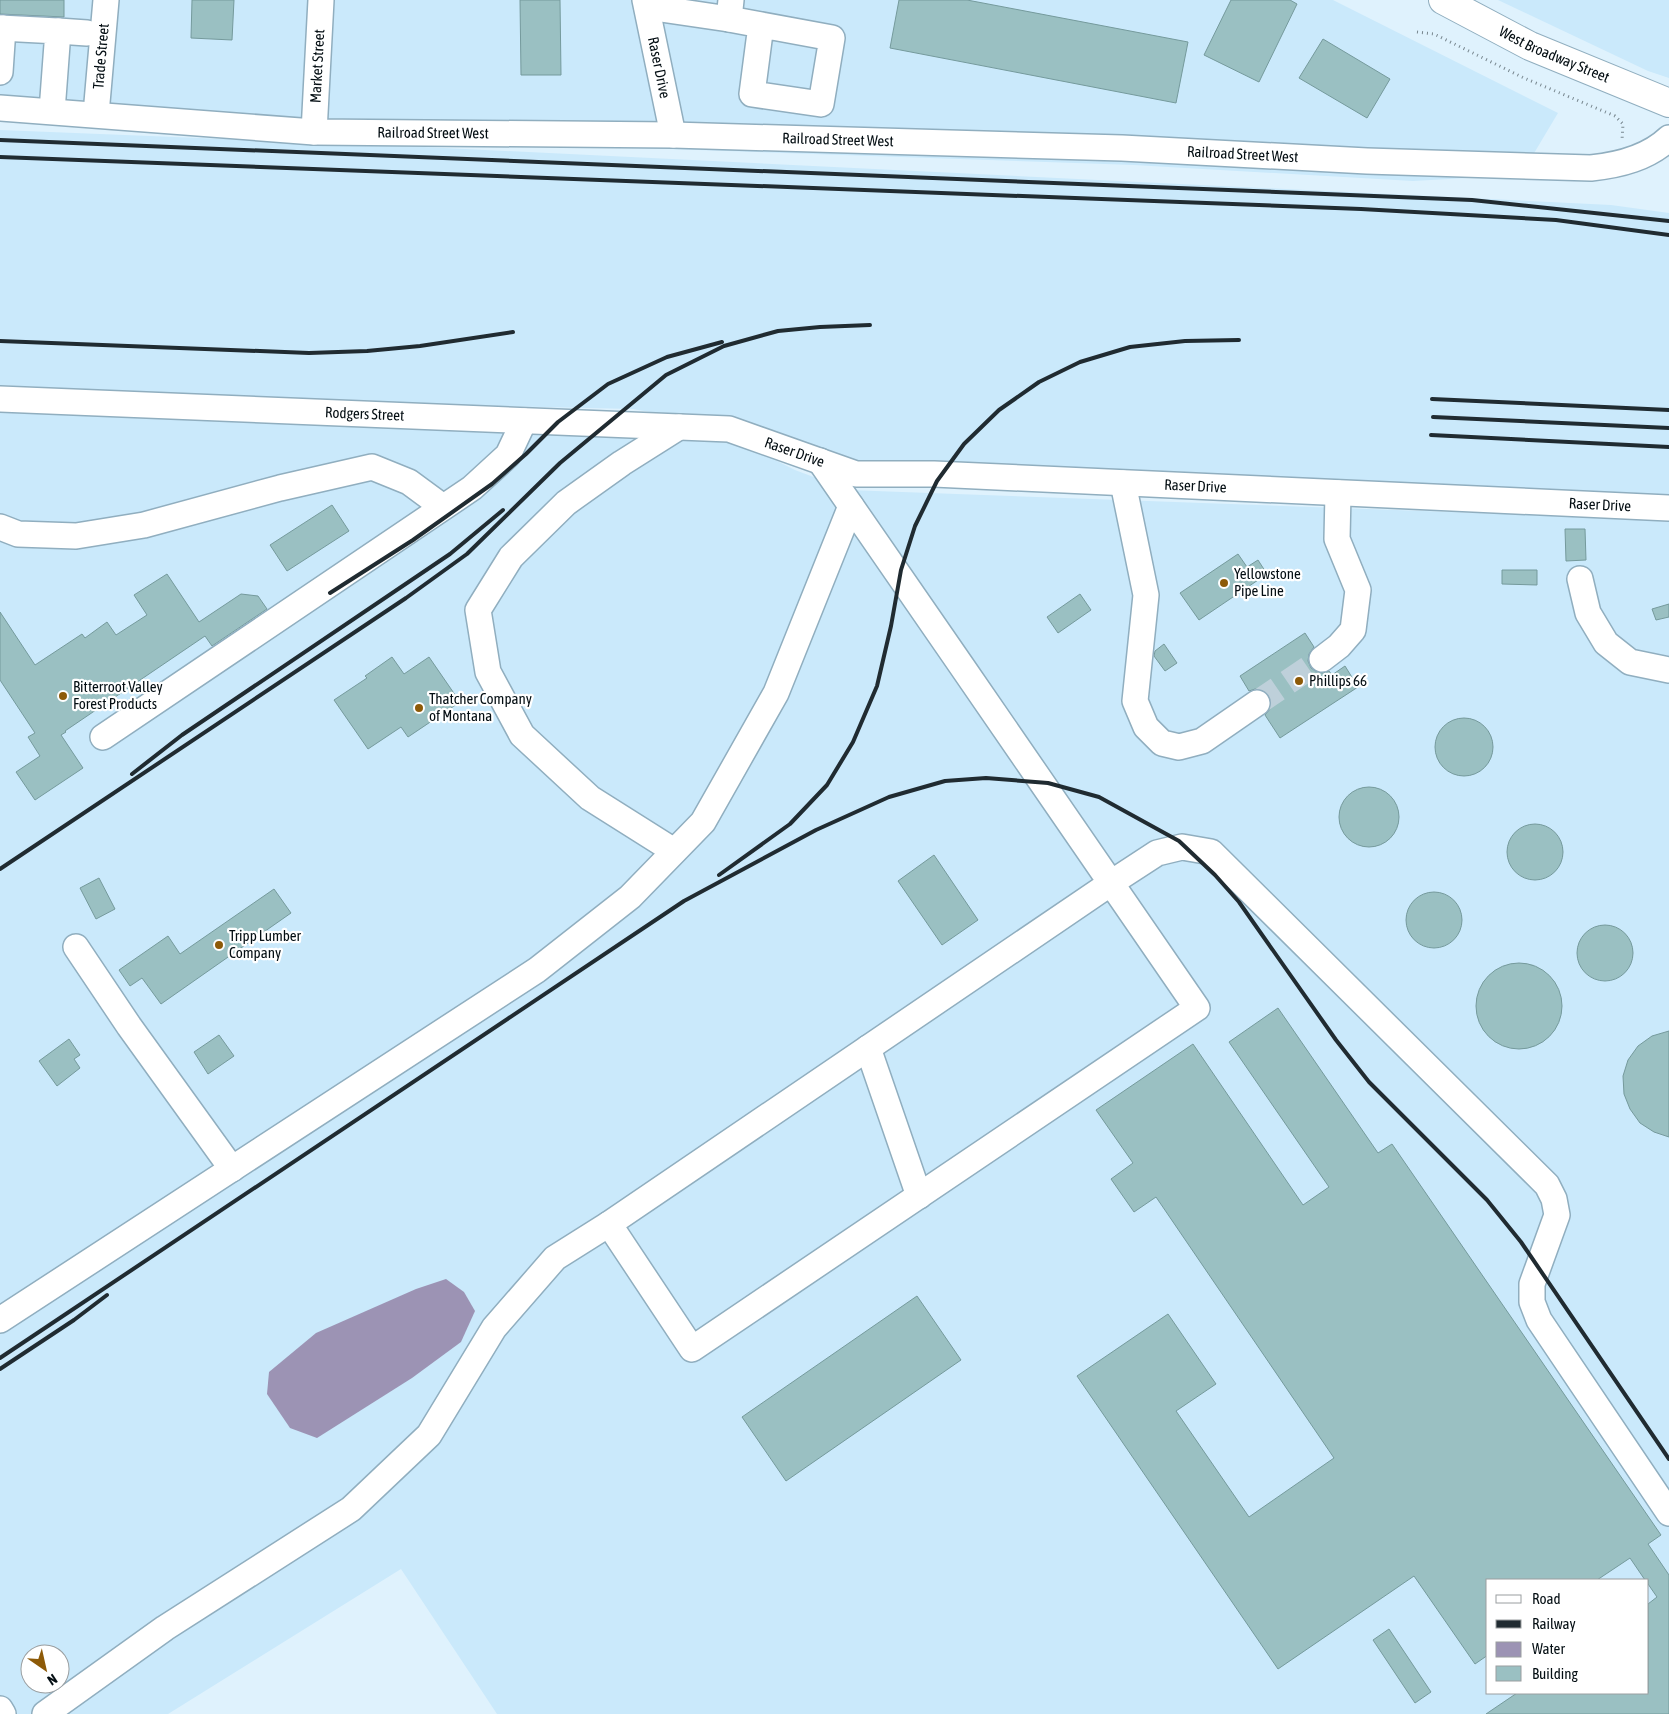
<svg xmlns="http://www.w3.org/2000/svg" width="1669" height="1714" viewBox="0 0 1669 1714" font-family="'Asap Condensed',sans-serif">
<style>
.built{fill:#cae9fb;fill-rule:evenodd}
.water{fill:#9c93b4}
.building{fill:#9ac0c2;stroke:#759a9c}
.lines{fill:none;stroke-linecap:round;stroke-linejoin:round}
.minor-tunnel{stroke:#bed0da;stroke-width:25;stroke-dasharray:25 12;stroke-linecap:butt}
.minor-casing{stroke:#90aebf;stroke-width:28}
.major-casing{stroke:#90aebf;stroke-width:30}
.path{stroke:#77868e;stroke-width:3;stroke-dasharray:1 4;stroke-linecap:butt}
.minor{stroke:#fff;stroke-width:25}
.major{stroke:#fff;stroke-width:28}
.rail{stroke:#202b31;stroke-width:4}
.poi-dot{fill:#8d5a08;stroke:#fff;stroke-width:2}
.labels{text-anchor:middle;stroke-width:4.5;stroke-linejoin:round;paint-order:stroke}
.street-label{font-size:15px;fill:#030d12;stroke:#fff}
.poi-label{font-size:15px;fill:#030d12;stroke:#fff;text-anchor:start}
</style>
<rect width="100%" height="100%" fill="#dff2fd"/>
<g class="built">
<polygon points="0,0 1333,0 1558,113 1521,175 1413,181 1134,165 402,140 0,120"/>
<polygon points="1498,0 1669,0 1669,78 1648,71"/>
<polygon points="0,130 404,146 1611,205 1669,213 1669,496 858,462 777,435 633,409 366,403 0,385"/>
<path d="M0,411L739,442L795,470L848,490L1669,520V1714H497L401,1569L168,1714H0ZM1488,1580H1648V1693H1488ZM30,1654H60V1684H30Z"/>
</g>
<polygon class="water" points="446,1279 464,1292 475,1311 461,1342 412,1378 317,1438 290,1428 267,1394 269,1372 316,1333 416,1289"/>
<g class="building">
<polygon points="0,0 64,0 64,17 0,14"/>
<polygon points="192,0 234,0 232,40 191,38"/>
<polygon points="520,0 560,0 561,75 521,75"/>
<polygon points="899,0 967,0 1188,42 1176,103 890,48"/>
<polygon points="1231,0 1290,0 1297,4 1259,82 1204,55"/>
<polygon points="1323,39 1390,79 1367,118 1299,78"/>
<polygon points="332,505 349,531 287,571 270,545"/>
<polygon points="1565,529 1585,529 1586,560 1566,561"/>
<polygon points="1238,554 1247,567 1258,560 1267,574 1199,620 1180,593"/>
<polygon points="1502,570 1537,570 1537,585 1502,584"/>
<polygon points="167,574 199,622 241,594 258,596 267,609 212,646 205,636 65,731 66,732 61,735 83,768 35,800 16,772 40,756 28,737 35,733 0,680 0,612 35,665 82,634 85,638 107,622 116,635 147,615 134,595"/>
<polygon points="1080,594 1091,610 1058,633 1047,617"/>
<polygon points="1669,604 1669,617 1656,620 1652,609"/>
<polygon points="1305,633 1314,647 1309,654 1308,661 1311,668 1317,672 1323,673 1329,671 1332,675 1345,666 1358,687 1280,738 1265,715 1270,709 1271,701 1269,695 1263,690 1255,689 1249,691 1240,676"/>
<polygon points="1164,644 1177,663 1165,671 1154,656 1155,651"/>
<polygon points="392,657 404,674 429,657 460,702 408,737 401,727 368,749 334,700 367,678 365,676"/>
<circle cx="1464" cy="747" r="29"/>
<circle cx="1369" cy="817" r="30"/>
<circle cx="1535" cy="852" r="28"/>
<polygon points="934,855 978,920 942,945 898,881"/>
<polygon points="99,878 115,909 96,919 80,888"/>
<polygon points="274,889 291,913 161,1004 142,978 130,986 119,970 168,936 180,954"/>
<circle cx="1434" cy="920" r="28"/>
<circle cx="1605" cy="953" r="28"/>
<circle cx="1519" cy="1006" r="43"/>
<polygon points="1278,1008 1378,1153 1392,1144 1661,1535 1648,1544 1669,1575 1669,1714 1486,1714 1517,1693 1648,1693 1648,1604 1657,1597 1648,1584 1648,1580 1645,1580 1630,1558 1597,1580 1488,1580 1488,1655 1475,1664 1414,1576 1278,1669 1077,1376 1168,1314 1216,1384 1176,1411 1249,1517 1334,1458 1156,1197 1134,1212 1111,1179 1133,1163 1096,1110 1193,1044 1303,1205 1329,1187 1229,1042"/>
<polygon points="1669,1031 1669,1137 1654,1132 1640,1123 1630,1109 1624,1094 1623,1076 1628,1060 1638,1046 1652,1036"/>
<polygon points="219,1035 234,1056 208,1074 194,1052"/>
<polygon points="69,1039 80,1055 74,1059 80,1068 57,1086 39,1061"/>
<polygon points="917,1296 961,1360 786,1481 742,1417"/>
<polygon points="1389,1629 1431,1692 1415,1703 1373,1640"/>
</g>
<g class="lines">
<polyline class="minor-tunnel" points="1257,703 1322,659"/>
<defs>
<g id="minor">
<path id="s1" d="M645,0L673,135"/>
<polyline points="647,7 729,19 731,0"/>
<polyline points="729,19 832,38 821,104 752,94 761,25"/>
<polyline points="0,28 58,31 52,111"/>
<polyline points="58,31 87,33"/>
<polyline points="0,72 3,28"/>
<path id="s2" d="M0,108L314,132L673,135L1122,148L1367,161L1591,168C1620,165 1648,158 1669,138"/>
<path id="s3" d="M96,114L106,0"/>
<path id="s4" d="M314,132L321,0"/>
<path id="s5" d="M0,399L729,429L856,474H934L1669,508"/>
<path d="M820,461C946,643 1072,826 1197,1008L692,1349L609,1224L1111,883L1157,853L1182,847L1211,852L1547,1185L1554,1199L1557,1215L1532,1284V1302L1539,1320L1669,1513"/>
<polyline points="1123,483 1146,595 1135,701 1146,727 1162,743 1179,747 1202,741 1257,703"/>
<polyline points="0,527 18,534 76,536 144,525 280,488 372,467 409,482 443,507"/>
<polyline points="1580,579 1588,613 1606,643 1630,662 1669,670"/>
<polyline points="1322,659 1339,646 1353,630 1358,590 1337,539 1338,493"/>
<polyline points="103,737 472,488 508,455 524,421"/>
<polyline points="674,851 590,798 522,735 488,672 478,610 511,557 566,503 622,463 679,427"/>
<polyline points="76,947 129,1026 232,1169"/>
<polyline points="868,1048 919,1196"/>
<polyline points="0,1320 537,970 630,897 703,822 776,693 851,506"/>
<polyline points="0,1709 3,1714"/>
<polyline points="45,1714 165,1628 351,1509 429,1435 494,1328 555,1258 609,1224"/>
</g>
<g id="major">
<path id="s6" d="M1443,0L1530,46L1669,103"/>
</g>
</defs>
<use href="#minor" class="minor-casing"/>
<use href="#major" class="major-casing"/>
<polyline class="path" points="1417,32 1434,34 1524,78 1615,116 1623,124 1622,140"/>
<use href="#minor" class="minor"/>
<use href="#major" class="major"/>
<g class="rail">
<polyline points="0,140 1472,200 1669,221"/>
<polyline points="0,157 1361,209 1556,220 1669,235"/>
<polyline points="0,341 309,353 367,351 420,346 513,332"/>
<polyline points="1432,399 1669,410"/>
<polyline points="1433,417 1669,428"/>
<polyline points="1431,435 1669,447"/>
<polyline points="330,593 413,540 492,484 526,454 558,422 608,384 667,357 722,342"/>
<polyline points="132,774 182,735 450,554 503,510"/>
<polyline points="0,869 406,598 467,554 560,463 666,375 724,346 778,331 820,327 870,325"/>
<polyline points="719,875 790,824 827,785 853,742 877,686 891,626 901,570 915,526 937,481 964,444 999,410 1039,382 1080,362 1130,347 1185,341 1239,340"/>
<polyline points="0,1358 684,901 816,830 889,797 945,781 986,778 1048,783 1099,797 1179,841 1215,875 1239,902 1336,1040 1369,1082 1487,1200 1521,1242 1669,1459"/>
<polyline points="0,1369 74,1320 107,1295"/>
</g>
</g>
<g class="poi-dot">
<circle cx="1224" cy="583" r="5"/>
<circle cx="1299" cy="681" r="5"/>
<circle cx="63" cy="696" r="5"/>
<circle cx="419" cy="708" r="5"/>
<circle cx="219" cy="945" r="5"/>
</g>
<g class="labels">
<g class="street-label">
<text dy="5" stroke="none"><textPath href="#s6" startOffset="124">West Broadway Street</textPath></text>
<text dy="5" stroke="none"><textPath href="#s3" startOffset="58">Trade Street</textPath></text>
<text dy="5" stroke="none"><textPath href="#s4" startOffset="66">Market Street</textPath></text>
<text dy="5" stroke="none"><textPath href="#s1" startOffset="69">Raser Drive</textPath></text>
<text dy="5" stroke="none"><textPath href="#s2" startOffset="434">Railroad Street West</textPath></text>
<text dy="5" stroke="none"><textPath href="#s2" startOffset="839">Railroad Street West</textPath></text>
<text dy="5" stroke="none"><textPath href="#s2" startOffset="1244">Railroad Street West</textPath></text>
<text dy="5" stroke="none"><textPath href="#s5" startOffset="365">Rodgers Street</textPath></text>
<text dy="5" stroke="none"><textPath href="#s5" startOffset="799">Raser Drive</textPath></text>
<text dy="5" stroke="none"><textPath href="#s5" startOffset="1204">Raser Drive</textPath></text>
<text dy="5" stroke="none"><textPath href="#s5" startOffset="1609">Raser Drive</textPath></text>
</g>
<g class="poi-label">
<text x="1234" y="579">Yellowstone<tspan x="1234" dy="17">Pipe Line</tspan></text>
<text x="1309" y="686">Phillips 66</text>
<text x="73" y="692">Bitterroot Valley<tspan x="73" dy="17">Forest Products</tspan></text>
<text x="429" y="704">Thatcher Company<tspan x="429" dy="17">of Montana</tspan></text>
<text x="229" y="941">Tripp Lumber<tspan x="229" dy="17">Company</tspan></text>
</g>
</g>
<rect x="1486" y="1579" width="162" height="115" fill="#ffffff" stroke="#9a9ea0"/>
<rect x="1496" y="1595" width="25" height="8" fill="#ffffff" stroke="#9a9ea0"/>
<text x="1532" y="1604" font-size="15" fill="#030d12">Road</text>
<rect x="1496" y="1620" width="25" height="8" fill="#202b31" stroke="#9a9ea0"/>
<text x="1532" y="1629" font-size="15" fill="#030d12">Railway</text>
<rect x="1496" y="1642" width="25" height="15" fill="#9c93b4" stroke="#9a9ea0"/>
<text x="1532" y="1654" font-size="15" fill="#030d12">Water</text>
<rect x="1496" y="1666" width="25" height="15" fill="#9ac0c2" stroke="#9a9ea0"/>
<text x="1532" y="1679" font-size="15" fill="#030d12">Building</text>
<g transform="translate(45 1669) rotate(146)"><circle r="24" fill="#ffffff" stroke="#9a9ea0"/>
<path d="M0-4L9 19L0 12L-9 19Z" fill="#8d5a08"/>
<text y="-8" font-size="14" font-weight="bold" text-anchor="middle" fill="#030d12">N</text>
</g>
</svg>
